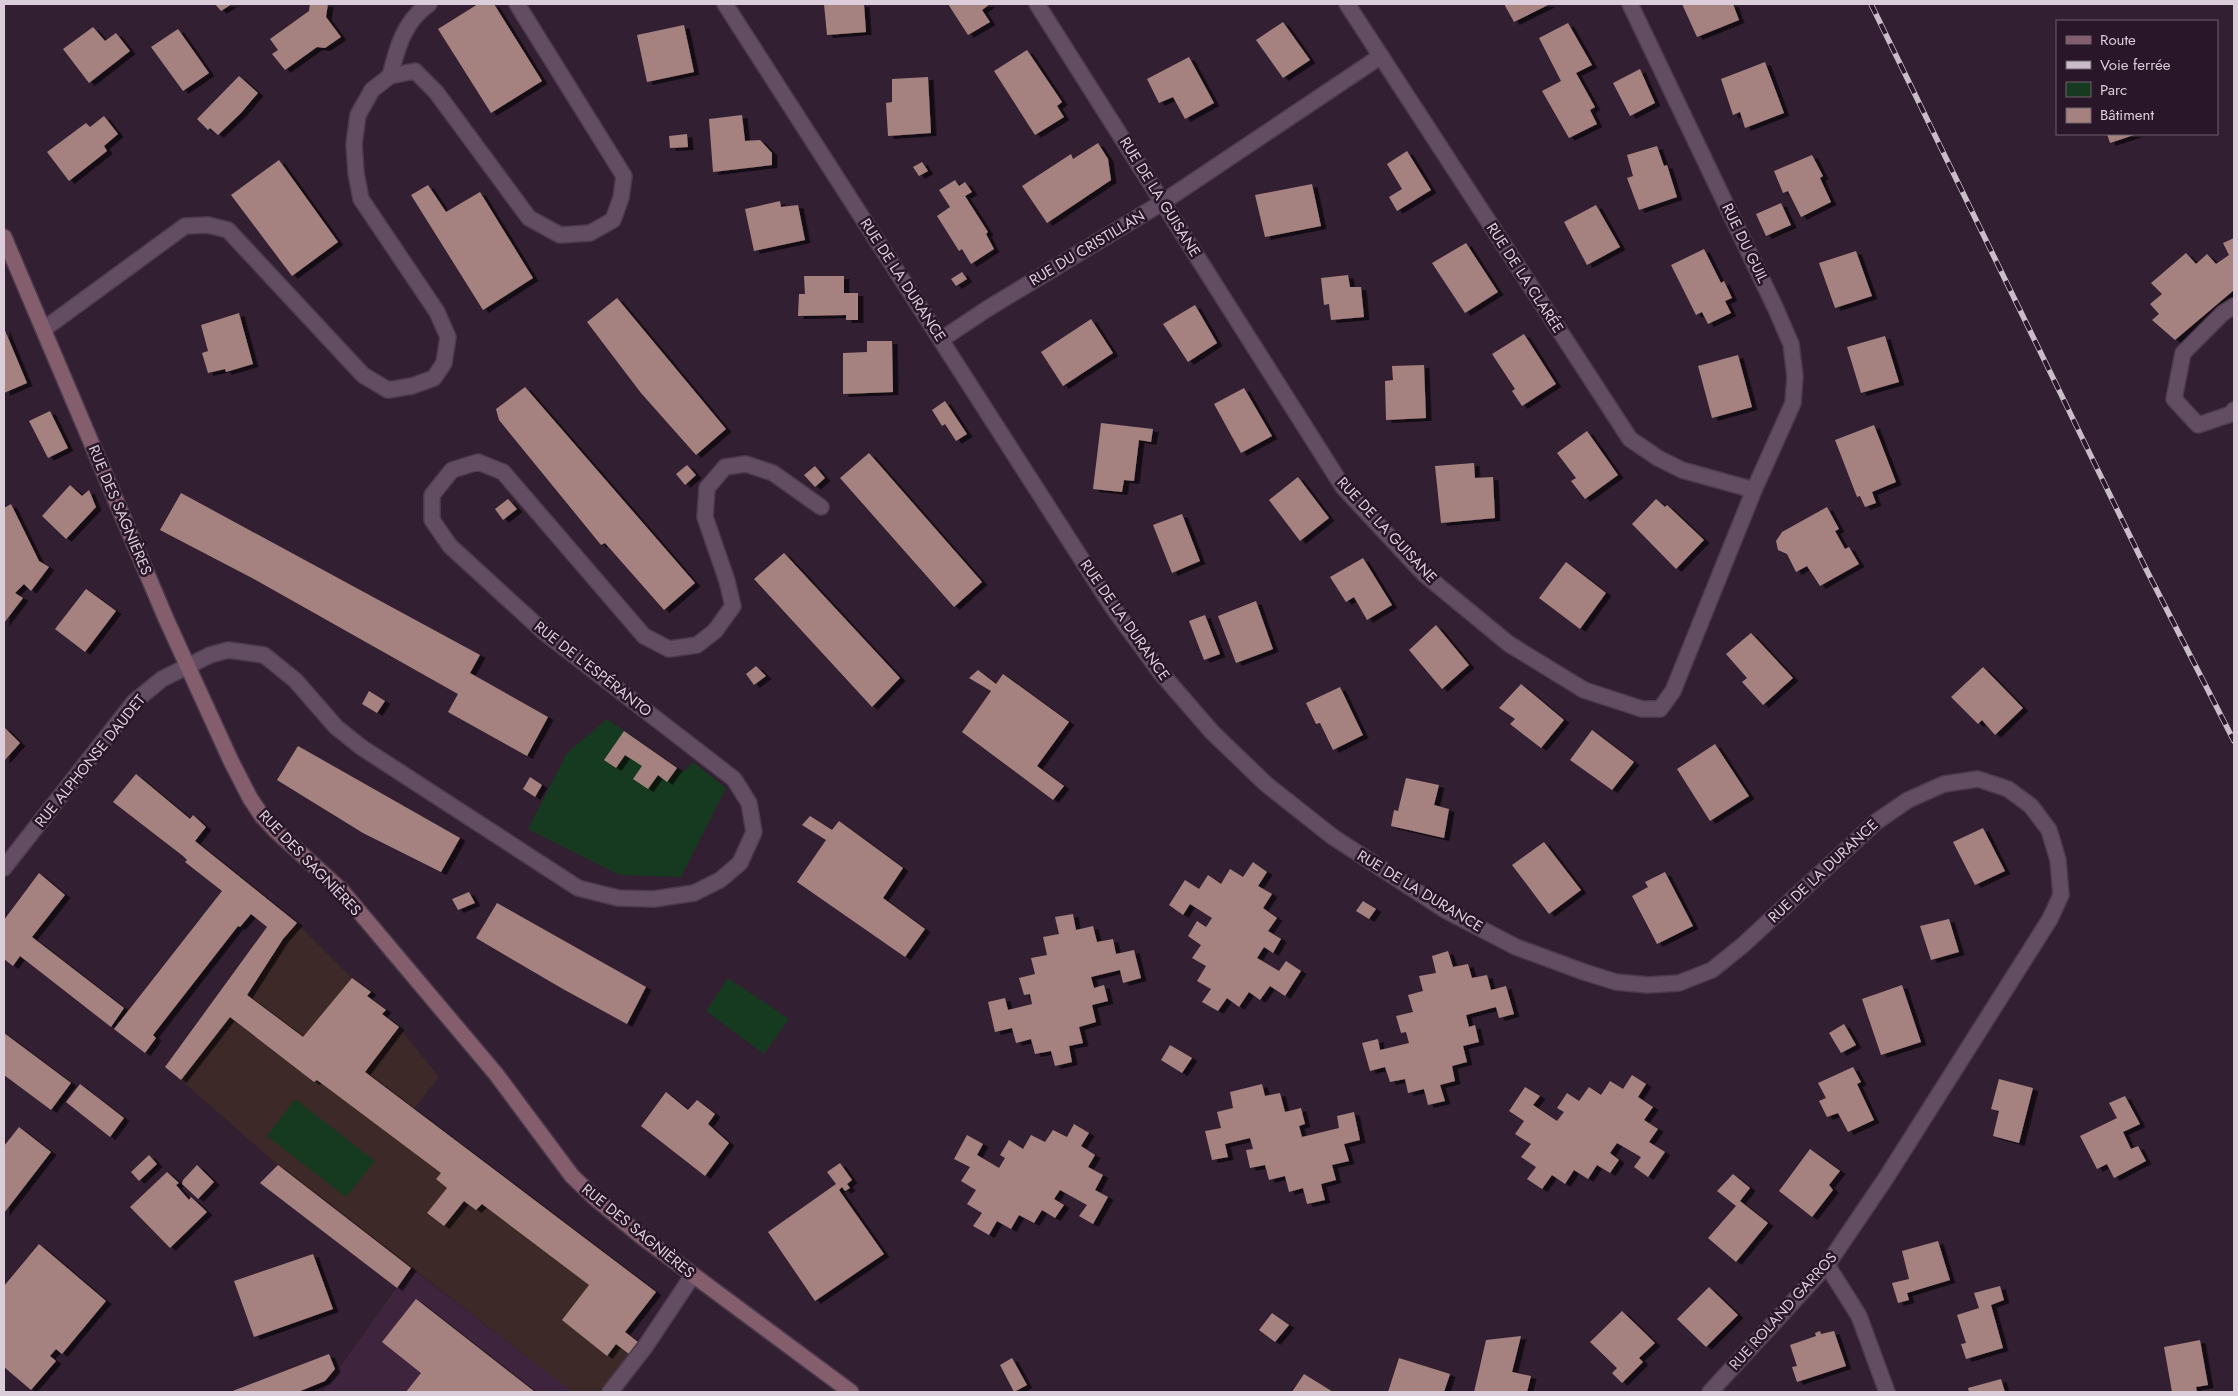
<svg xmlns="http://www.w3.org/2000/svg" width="2238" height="1396" viewBox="0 0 2238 1396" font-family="Jost,sans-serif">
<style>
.built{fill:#3e253d}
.education{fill:#3d2928}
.green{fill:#163a1f}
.building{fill:#a5827f;filter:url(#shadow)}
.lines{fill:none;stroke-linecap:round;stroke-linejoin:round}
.street-casing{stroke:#4c3b4c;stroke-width:18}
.secondary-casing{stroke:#4c3b4c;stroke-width:18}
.street{stroke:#634d62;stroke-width:15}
.secondary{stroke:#845e6c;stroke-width:15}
.rail-casing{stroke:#cabcc9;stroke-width:5.5}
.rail{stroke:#291628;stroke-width:4;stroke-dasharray:11;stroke-linecap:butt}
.labels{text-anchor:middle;stroke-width:5;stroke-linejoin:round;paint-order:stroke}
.street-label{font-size:15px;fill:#dbceda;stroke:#291628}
</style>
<defs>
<filter id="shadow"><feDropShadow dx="5.5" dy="3" stdDeviation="0" flood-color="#0009"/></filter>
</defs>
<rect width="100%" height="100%" fill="#331f32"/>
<polygon class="built" points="411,1268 573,1392 322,1392"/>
<polygon class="education" points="297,923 352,978 371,992 368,996 386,1010 383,1014 399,1027 439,1077 414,1109 656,1292 626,1331 638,1342 601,1392 573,1392 278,1165 181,1080 247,995 283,939"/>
<g class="green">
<polygon points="607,719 683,772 693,762 726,788 681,877 620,875 528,829 567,753"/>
<polygon points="728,978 789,1019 764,1054 706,1011"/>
<polygon points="295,1099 375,1161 346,1197 267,1136"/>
</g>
<g class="building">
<polygon points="215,4 232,4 221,11"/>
<polygon points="310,4 328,4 326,17 341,37 325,48 317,47 285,70 272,54 278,50 270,39 309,11"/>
<polygon points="478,4 494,4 542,81 491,113 438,29"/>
<polygon points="824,4 864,4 866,32 827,35"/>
<polygon points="948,4 990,4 982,10 990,22 968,35"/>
<polygon points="1504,4 1550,4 1514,22"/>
<polygon points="1682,4 1733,4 1739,20 1697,37"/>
<polygon points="1283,22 1310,60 1283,78 1256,40"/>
<polygon points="1568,23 1592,65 1576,73 1595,107 1590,110 1597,124 1569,138 1542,91 1561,81 1539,38"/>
<polygon points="684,25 694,72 647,82 637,35"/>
<polygon points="93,27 105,41 116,33 130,51 89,83 63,49"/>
<polygon points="178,29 209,73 183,91 151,47"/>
<polygon points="1027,50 1062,102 1057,106 1064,117 1035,135 994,71"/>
<polygon points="1189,57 1214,103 1185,119 1173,97 1159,103 1147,79"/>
<polygon points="1765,62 1784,113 1745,128 1740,112 1733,115 1721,79"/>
<polygon points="1640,69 1655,103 1630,116 1613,83"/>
<polygon points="239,76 258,93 241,113 218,135 210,128 208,130 197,119"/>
<polygon points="928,77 931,133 888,136 886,103 892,102 892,79"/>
<polygon points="742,115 745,141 760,140 772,153 772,165 713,172 709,119"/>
<polygon points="104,116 118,134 104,146 107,151 69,181 47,152 86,123 90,127"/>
<polygon points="687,134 688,147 670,148 669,136"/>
<polygon points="2107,134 2137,134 2110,143"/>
<polygon points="1098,143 1108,159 1111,180 1047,223 1022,186 1071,154 1073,159"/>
<polygon points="1657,146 1664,166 1667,165 1677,197 1639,210 1627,178 1633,176 1627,155"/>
<polygon points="1407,151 1431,190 1397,211 1389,197 1402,189 1387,164"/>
<polygon points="1812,155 1823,176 1820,178 1831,202 1801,217 1788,191 1783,193 1774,171"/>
<polygon points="279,160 338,242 292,276 231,195"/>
<polygon points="922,162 928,171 919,176 913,167"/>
<polygon points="955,180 959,186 965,182 972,192 965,196 988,232 986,234 994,249 971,264 962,249 959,251 937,216 950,207 939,190"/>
<polygon points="1312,184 1321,226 1265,237 1255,195"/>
<polygon points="428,185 446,212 480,192 533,278 483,310 411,195"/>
<polygon points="780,201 781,207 798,205 805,240 754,251 745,209"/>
<polygon points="1781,203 1791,225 1766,236 1756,214"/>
<polygon points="1596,205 1620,247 1587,265 1564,222"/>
<polygon points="2234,238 2234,290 2175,340 2152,320 2159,314 2150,304 2162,294 2151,283 2186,253 2196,264 2207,254 2216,264 2229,255 2223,243"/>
<polygon points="1466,243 1498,292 1465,313 1432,263"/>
<polygon points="1704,249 1721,283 1724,281 1732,298 1725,301 1731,313 1708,324 1702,312 1696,315 1671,265"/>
<polygon points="1856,251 1872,296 1835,308 1819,263"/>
<polygon points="962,272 967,279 956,286 951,279"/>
<polygon points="1348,275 1350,287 1361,287 1364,317 1331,320 1329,304 1324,305 1321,278"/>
<polygon points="804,276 844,276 844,293 858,293 858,320 846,320 846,315 798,316 799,294 805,294"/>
<polygon points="617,298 726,429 696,455 641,393 587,322"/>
<polygon points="1195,305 1217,343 1188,362 1163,324"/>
<polygon points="239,313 253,364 226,372 225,369 208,373 202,353 208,351 201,325"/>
<polygon points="1091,319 1113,353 1063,386 1041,352"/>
<polygon points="4,328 27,383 4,393"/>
<polygon points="1524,334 1556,384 1522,406 1512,391 1515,389 1492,354"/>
<polygon points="1885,336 1899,382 1861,393 1847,347"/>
<polygon points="867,341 892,341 893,392 843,394 843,353 867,352"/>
<polygon points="1738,355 1752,407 1712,418 1698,366"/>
<polygon points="1424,365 1426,418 1386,420 1385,381 1393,380 1392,366"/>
<polygon points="525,387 695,583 664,610 605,543 601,545 499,420 496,409"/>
<polygon points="1244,388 1272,436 1241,453 1214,404"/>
<polygon points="945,401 967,434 956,441 945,424 942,426 932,410"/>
<polygon points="50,411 68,448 48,458 29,421"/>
<polygon points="1101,423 1153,429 1151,442 1139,440 1134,481 1124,480 1122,492 1093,489"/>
<polygon points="1874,425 1896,482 1872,492 1876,503 1865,507 1860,496 1857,497 1835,440"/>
<polygon points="1587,431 1618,475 1585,499 1571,481 1576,478 1557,453"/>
<polygon points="869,453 982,582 954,607 840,478"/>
<polygon points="1474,463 1475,478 1493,477 1495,518 1441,523 1435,466"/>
<polygon points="687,465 696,475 685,485 676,474"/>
<polygon points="815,466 825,478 815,487 804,475"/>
<polygon points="1298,477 1329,518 1300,541 1269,500"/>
<polygon points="70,485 82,496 89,490 96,507 66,539 42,516"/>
<polygon points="181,493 480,655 470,673 548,717 527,756 448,712 458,694 254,579 160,530"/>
<polygon points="508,499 517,509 503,520 495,509"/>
<polygon points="1656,499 1665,507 1667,505 1704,540 1676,569 1632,524"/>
<polygon points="11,504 39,561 49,567 31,591 24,584 15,593 23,598 4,623 4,508"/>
<polygon points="1827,507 1839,529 1835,531 1845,549 1849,547 1859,564 1820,586 1807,566 1796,572 1787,554 1778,550 1776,541 1782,532"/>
<polygon points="1182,514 1200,561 1172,573 1153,525"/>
<polygon points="784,553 900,678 872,707 754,579"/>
<polygon points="1363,558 1392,605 1367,620 1354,597 1346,602 1330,577"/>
<polygon points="1566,562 1606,593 1580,629 1539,598"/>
<polygon points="86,589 116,611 85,652 55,629"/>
<polygon points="1256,601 1273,649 1236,663 1218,616"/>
<polygon points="1205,615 1220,654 1204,660 1189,621"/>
<polygon points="1436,625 1469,665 1442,689 1409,650"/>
<polygon points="1751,633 1793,678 1763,705 1742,682 1747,678 1726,654"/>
<polygon points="756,666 766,676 754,685 746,674"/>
<polygon points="1983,667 2023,708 1995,735 1982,720 1978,724 1951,697"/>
<polygon points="978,670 996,684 1003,674 1069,722 1037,766 1064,786 1053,800 962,732 991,691 969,678"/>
<polygon points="1521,684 1564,720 1541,748 1510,724 1515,719 1499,708"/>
<polygon points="1340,687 1363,735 1333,750 1320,723 1316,724 1306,703"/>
<polygon points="369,691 385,701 377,713 362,704"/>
<polygon points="4,727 20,743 4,761"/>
<polygon points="1592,730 1634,762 1612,790 1570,760"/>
<polygon points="624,731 677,768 667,782 658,775 648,789 633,779 642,766 625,755 616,768 604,760"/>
<polygon points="1715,744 1749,796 1710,821 1677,769"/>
<polygon points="298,746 460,838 441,872 363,833 277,780"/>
<polygon points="136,774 190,819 193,815 206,827 195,841 297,923 283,939 247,995 303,1037 352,978 371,992 367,996 386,1010 382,1014 399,1027 365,1072 656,1292 625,1332 638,1342 629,1354 616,1344 607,1356 562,1320 589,1285 482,1204 476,1210 464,1201 444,1226 427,1213 447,1188 436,1179 441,1173 317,1080 314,1082 230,1017 181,1080 165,1067 267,927 251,914 240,927 238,926 153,1035 156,1038 145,1053 114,1029 222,891 185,862 187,860 183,856 113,802"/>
<polygon points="530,777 542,785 535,797 523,789"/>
<polygon points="1406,778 1439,785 1434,805 1449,809 1444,838 1391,826 1394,810 1398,811"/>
<polygon points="810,816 832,830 839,821 903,868 883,898 925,929 905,957 797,882 826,840 802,825"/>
<polygon points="1983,828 2005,871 1975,885 1953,842"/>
<polygon points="1544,842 1581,890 1549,914 1512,865"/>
<polygon points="1253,862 1267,872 1258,886 1272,894 1263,908 1277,918 1268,931 1281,939 1273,953 1264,947 1257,958 1279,971 1286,961 1301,971 1285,996 1270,986 1260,1000 1249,992 1239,1007 1227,998 1218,1011 1202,1002 1211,989 1197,981 1206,966 1192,958 1201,945 1188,936 1197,921 1206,927 1212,918 1190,904 1183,915 1169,905 1185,880 1199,889 1208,875 1221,884 1230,869 1243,877"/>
<polygon points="1665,872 1693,926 1657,944 1632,896 1648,887 1645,882"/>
<polygon points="39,873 65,895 32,937 124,1008 111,1027 20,956 13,966 4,959 4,920"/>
<polygon points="469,892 475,903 458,910 452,899"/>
<polygon points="1363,901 1376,909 1369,919 1356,911"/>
<polygon points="497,903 646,987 627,1024 563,989 476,938"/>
<polygon points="1073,914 1076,930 1093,926 1097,942 1113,939 1116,954 1134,950 1141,978 1123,983 1120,970 1091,977 1094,988 1104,985 1108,1001 1092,1005 1096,1022 1079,1027 1083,1043 1069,1046 1072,1062 1055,1066 1051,1051 1035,1054 1031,1039 1016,1043 1012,1028 995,1032 988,1002 1005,998 1008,1010 1032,1004 1030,994 1024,995 1019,978 1035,974 1031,958 1047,955 1043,937 1059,934 1055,917"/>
<polygon points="1949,919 1959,952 1931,960 1920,926"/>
<polygon points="1448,951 1453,967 1468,964 1472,978 1487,975 1491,990 1506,986 1514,1014 1499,1018 1496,1007 1466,1015 1469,1027 1475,1025 1479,1042 1463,1046 1467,1062 1452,1066 1455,1081 1440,1085 1445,1101 1428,1105 1424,1089 1408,1093 1405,1079 1390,1082 1385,1067 1370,1071 1362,1043 1378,1039 1380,1050 1409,1043 1406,1032 1401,1033 1396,1016 1413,1012 1408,995 1423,991 1419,976 1436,973 1432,956"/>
<polygon points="1902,985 1921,1042 1881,1055 1862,999"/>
<polygon points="1844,1024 1856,1045 1841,1053 1829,1033"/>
<polygon points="4,1033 71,1083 51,1110 4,1075"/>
<polygon points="1170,1045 1192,1058 1182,1073 1161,1060"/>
<polygon points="1853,1067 1861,1082 1857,1084 1874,1120 1848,1132 1838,1113 1827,1117 1819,1101 1826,1098 1818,1083"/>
<polygon points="1632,1075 1646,1084 1638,1097 1653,1107 1644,1120 1658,1129 1649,1142 1665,1152 1648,1177 1634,1167 1641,1157 1617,1143 1610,1153 1619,1160 1610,1173 1597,1165 1588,1179 1574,1170 1565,1184 1552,1175 1542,1189 1527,1179 1536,1167 1521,1157 1531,1144 1515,1134 1524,1121 1509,1111 1525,1087 1540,1096 1533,1105 1557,1121 1564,1112 1557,1108 1567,1093 1579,1101 1589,1087 1601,1095 1610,1081 1623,1089"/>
<polygon points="1999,1079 2033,1088 2019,1143 1993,1136 1999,1111 1991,1109"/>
<polygon points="80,1084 124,1118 110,1137 66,1102"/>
<polygon points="1262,1084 1265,1096 1280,1093 1285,1112 1301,1108 1305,1124 1299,1126 1302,1137 1339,1128 1337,1116 1354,1112 1360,1140 1344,1144 1349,1161 1332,1165 1336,1180 1321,1184 1325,1200 1307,1204 1303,1188 1289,1192 1285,1176 1269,1180 1265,1165 1250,1168 1246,1150 1253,1149 1250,1138 1225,1144 1228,1157 1212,1160 1205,1131 1221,1128 1217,1112 1233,1108 1230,1092"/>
<polygon points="666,1092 688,1110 697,1100 715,1114 708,1124 729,1143 705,1176 641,1126"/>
<polygon points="2125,1096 2140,1124 2123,1132 2131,1149 2138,1146 2146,1161 2114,1178 2107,1164 2097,1169 2080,1136 2117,1118 2109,1103"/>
<polygon points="1074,1124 1089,1133 1081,1146 1095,1155 1088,1167 1103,1175 1095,1190 1108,1197 1093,1224 1079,1216 1087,1205 1060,1190 1054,1199 1064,1205 1055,1218 1042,1210 1034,1223 1019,1215 1011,1229 997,1221 989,1235 973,1226 982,1213 967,1204 976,1190 961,1181 970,1167 954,1159 967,1135 983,1144 977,1155 999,1168 1005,1158 1000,1155 1009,1140 1023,1149 1031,1135 1045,1142 1053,1130 1067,1137"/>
<polygon points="19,1127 51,1152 4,1213 4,1146"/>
<polygon points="1810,1149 1840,1171 1829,1185 1833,1190 1812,1217 1779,1191"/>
<polygon points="149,1155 157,1164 139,1181 131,1172"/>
<polygon points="840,1163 852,1180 847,1184 850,1188 845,1191 842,1187 839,1190 884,1254 815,1301 768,1232 836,1184 827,1172"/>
<polygon points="197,1165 214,1182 198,1199 182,1184 183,1180"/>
<polygon points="278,1165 411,1268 397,1288 260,1183"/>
<polygon points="167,1172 179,1183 176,1185 189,1200 191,1197 207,1212 170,1248 130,1207"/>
<polygon points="1733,1174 1750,1188 1740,1201 1768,1223 1736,1262 1708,1238 1736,1206 1717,1191"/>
<polygon points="1938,1241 1950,1280 1907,1293 1909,1300 1898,1303 1892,1283 1909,1279 1902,1251"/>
<polygon points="39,1244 106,1301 62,1354 56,1349 50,1356 56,1361 31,1390 4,1367 4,1286"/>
<polygon points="313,1254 333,1309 254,1337 234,1281"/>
<polygon points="2000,1286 2004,1300 1991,1305 2003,1348 1966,1359 1961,1344 1966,1343 1957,1315 1979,1308 1974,1293"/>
<polygon points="1709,1287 1738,1315 1706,1347 1677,1319"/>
<polygon points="416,1299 535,1392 406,1392 421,1373 382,1342"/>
<polygon points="1622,1311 1655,1343 1639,1358 1643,1362 1622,1383 1612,1373 1617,1368 1590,1342"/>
<polygon points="1272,1313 1289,1325 1275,1342 1259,1330"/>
<polygon points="1820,1331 1821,1334 1834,1331 1846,1366 1797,1382 1792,1367 1797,1366 1790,1345 1816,1336 1815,1333"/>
<polygon points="1521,1336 1512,1372 1531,1376 1527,1392 1474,1392 1486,1340"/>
<polygon points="2200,1340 2208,1385 2196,1387 2197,1392 2172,1392 2164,1347"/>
<polygon points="329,1354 335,1369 325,1381 298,1392 230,1392"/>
<polygon points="1012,1358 1027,1385 1014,1392 1000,1365"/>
<polygon points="1399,1358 1450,1374 1444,1392 1388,1392"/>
<polygon points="1304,1374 1333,1392 1292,1392"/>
<polygon points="2001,1379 2005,1392 1969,1392 1968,1388"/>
</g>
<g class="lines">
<defs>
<g id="street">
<polyline points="725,4 1111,605 1160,672 1212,732 1266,784 1333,837 1445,910 1516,947 1584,972 1616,982 1648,985 1679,983 1712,970 1743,945 1876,822 1908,800 1944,784 1978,779 2008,789 2031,806 2049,830 2058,860 2061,895 2050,919 1886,1178 1827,1265 1710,1392"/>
<polyline points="1037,4 1343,487 1424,574 1509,644 1584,690 1642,709 1660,709 1673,691 1754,490 1793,403 1795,376 1791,344 1775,307 1630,4"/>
<polyline points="1347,4 1630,439 1658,458 1682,470 1754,490"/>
<path d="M390,76C397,48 404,21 429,4"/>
<polyline points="2234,306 2223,313 2183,353 2174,399 2198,425 2231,414 2234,410"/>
<polyline points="44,329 185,226 208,225 228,230 363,375 388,390 412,386 434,378 444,363 448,337 437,312 361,199 356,173 354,144 358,115 372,90 390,76 415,71 436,92 529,218 560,235 590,233 613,220 621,198 624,176 517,4"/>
<polyline points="942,339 987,309 1163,202 1381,56"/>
<polyline points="4,868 134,702 162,679 210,655 228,650 264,655 295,680 336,727 361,747 578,888 618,898 654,899 694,893 720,880 740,863 754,832 749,803 734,779 545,633 450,546 432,520 432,495 452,470 478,462 503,472 644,636 669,649 697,645 715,631 733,606 727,581 705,517 707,488 725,467 746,464 773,473 821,507"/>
<polyline points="1827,1265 1859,1316 1887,1392"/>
<polyline points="610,1392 645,1347 693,1275"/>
</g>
<polyline id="secondary" points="4,237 167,621 231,761 250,798 262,816 276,831 341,890 496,1074 572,1176 595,1198 642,1237 851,1392"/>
</defs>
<use href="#street" class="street-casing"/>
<use href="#secondary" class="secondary-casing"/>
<use href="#street" class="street"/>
<use href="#secondary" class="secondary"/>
<defs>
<polyline id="rail" points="1871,4 2146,569 2234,741"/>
</defs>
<use href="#rail" class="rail-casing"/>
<use href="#rail" class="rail"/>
</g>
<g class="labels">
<g class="street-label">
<text transform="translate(1160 197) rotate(58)" y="5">RUE DE LA GUISANE</text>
<text transform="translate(1745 243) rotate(64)" y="5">RUE DU GUIL</text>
<text transform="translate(1087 248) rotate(-31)" y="5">RUE DU CRISTILLAN</text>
<text transform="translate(1525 278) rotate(57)" y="5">RUE DE LA CLARÉE</text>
<text transform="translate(903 280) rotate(57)" y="5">RUE DE LA DURANCE</text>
<text transform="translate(120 510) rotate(67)" y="5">RUE DES SAGNIÈRES</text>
<text transform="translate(1387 530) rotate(47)" y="5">RUE DE LA GUISANE</text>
<text transform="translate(1125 620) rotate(55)" y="5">RUE DE LA DURANCE</text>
<text transform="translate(593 669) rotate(38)" y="5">RUE DE L'ESPÉRANTO</text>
<text transform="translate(90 761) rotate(-51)" y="5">RUE ALPHONSE DAUDET</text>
<text transform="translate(310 863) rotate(46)" y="5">RUE DES SAGNIÈRES</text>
<text transform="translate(1823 871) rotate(-43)" y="5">RUE DE LA DURANCE</text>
<text transform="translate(1420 891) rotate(31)" y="5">RUE DE LA DURANCE</text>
<text transform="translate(638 1231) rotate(39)" y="5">RUE DES SAGNIÈRES</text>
<text transform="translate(1783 1311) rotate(-48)" y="5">RUE ROLAND GARROS</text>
</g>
</g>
<rect width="2238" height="1396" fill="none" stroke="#dbceda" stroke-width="10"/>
<rect x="2056" y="20" width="162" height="115" fill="#291628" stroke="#70606f"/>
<rect x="2066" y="36" width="25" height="8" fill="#845e6c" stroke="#70606f"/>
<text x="2100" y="45" font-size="15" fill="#dbceda">Route</text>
<rect x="2066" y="61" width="25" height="8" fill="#cabcc9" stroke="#70606f"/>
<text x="2100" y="70" font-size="15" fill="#dbceda">Voie ferrée</text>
<rect x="2066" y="82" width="25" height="15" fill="#163a1f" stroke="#70606f"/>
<text x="2100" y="95" font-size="15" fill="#dbceda">Parc</text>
<rect x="2066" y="108" width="25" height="15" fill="#a5827f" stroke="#70606f"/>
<text x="2100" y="120" font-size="15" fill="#dbceda">Bâtiment</text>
</svg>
